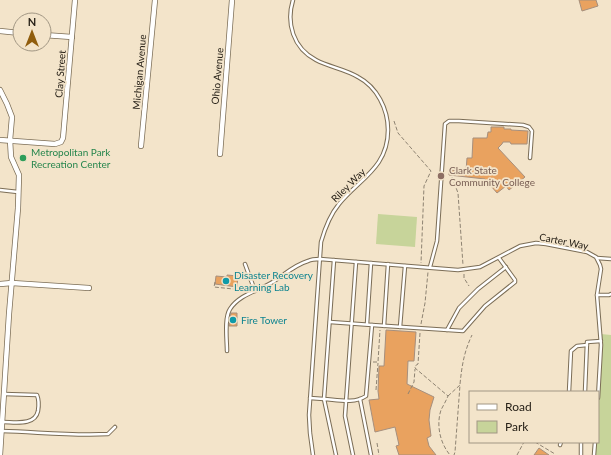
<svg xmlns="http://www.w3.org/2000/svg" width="611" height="455" viewBox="0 0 611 455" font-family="Lato,sans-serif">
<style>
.green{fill:#c7d49a}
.building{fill:#e9a25f;stroke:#a68f7d}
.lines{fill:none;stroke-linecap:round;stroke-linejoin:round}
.lane-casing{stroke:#7b6d56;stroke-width:4.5}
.street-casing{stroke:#7b6d56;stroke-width:6}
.path{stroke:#8e8372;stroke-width:1;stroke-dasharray:4 2;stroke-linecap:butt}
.lane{stroke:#fff;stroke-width:2.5}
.street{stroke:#fff;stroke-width:4.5}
.leisure-dot{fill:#2e9e5b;stroke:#f3e4ca;stroke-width:1.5}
.education-dot{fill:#8d6e63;stroke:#f3e4ca;stroke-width:1.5}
.culture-dot{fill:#0f9aa8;stroke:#f3e4ca;stroke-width:1.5}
.labels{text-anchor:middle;stroke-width:3.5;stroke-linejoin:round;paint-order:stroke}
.street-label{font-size:10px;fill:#272118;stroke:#f3e4ca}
.leisure-label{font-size:10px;fill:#27864d;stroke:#f3e4ca;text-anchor:start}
.education-label{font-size:10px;fill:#785e54;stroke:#f3e4ca;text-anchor:start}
.culture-label{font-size:10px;fill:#0d838f;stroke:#f3e4ca;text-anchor:start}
</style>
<rect width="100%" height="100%" fill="#f3e4ca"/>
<g class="green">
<polygon points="378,214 417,217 415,247 376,244"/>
<polygon points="601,334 611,335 611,455 594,455 595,442 598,442 598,392"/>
</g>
<g class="building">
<polygon points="579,0 596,0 598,6 582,11"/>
<polygon points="491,127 504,127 504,129 511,129 511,130 528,131 527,144 511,144 510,142 503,142 502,144 498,148 525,177 509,190 506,186 497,193 485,179 449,175 449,170 466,171 467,158 472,158 473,138 487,138 488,132 491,132"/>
<polygon points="227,275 238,276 237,287 215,284 216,276 227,277"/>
<polygon points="231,313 237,313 237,326 229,326"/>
<polygon points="386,330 416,332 414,361 408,361 407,384 434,397 430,410 429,420 431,436 427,438 429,446 436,455 399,455 396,446 399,445 395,427 375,432 369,400 379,399 378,391 379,366 384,366"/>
<polygon points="539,448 549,455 534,455"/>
</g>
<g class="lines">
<defs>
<g id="lane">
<path d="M293,0C286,23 293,48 316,60C329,67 345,69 358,77C377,87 388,109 388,130C388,168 359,179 339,204C330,215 325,228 321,242L309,415L310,433L313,455"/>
<polyline points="0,190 18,192"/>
<polyline points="597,258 611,259"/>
<polyline points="245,264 255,291"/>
<polyline points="430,267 437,241 445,124 449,121 459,121 523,125 529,127 532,131 530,158"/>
<polyline points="597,295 609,295 611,294"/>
<path d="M330,322L372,325L366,396C354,404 338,400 324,399L336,455"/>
<polyline points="367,324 371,263"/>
<polyline points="372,325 463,331 485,306 515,282 515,280 499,258"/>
<polyline points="384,326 388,264"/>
<polyline points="400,327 405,266"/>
<polyline points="447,330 459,308 478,289 506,267"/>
<path d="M227,351C227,340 224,318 230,309C239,295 257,291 271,283C283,276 294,265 308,261C312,259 316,259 320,259L458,270L480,267L520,246L536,243L546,244L587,252L596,257L600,265L601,269L597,295L601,345L598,398"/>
<polyline points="569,392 571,351 577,346 587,345"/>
<polyline points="585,392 587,342 601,341"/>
<polyline points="310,398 324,399 334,260"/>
<polyline points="360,399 371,455"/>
<path d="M3,422C15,422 35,426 38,411C39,405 39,400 37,395L4,394"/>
<path d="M2,431C38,432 72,436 108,434L115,427"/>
<polyline points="560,445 561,442"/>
<polyline points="353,455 345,416 356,262"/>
<polyline points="581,455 581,442"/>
<polyline points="594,455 595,442"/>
</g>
<g id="street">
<polyline points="0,31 20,33"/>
<polyline points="44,35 72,37"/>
<polyline points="0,90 7,104 12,117 10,140 11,157 19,175 18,208 9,314 0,455"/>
<polyline points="0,140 55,144 61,142 63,138 75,0"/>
<polyline points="141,146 155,0"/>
<polyline points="220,154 232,0"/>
<polyline points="0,284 12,283 89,288"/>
</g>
</defs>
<use href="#lane" class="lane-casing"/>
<use href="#street" class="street-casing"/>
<g class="path">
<polyline points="394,121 398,133 431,171 424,186 421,263"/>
<polyline points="452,177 458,193 463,265"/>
<polyline points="464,274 464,278 469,286"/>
<polyline points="215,282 214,287 243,290 249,288"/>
<polyline points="421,324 425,303 428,272"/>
<path d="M420,333L418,364L415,366V368L448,396C446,401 443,406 441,410C436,425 440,443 450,455"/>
<polyline points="373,362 378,362 380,330"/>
<path d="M460,384C462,365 464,352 472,335"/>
<polyline points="376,390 378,363"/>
<polyline points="408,394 414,382 415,369"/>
<polyline points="448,396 460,385 455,452 454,455"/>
<polyline points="535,442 555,454"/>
<polyline points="377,443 379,455"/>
<polyline points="517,455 524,442"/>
</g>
<use href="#lane" class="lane"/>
<use href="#street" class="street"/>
</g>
<circle class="leisure-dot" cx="23" cy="158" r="4"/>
<circle class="education-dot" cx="441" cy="176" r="4"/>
<g class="culture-dot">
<circle cx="226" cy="281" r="4"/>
<circle cx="233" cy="320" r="4"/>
</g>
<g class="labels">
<g class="street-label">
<text transform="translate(139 72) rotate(-85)" y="4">Michigan Avenue</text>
<text transform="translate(60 74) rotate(-86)" y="4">Clay Street</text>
<text transform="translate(217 76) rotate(-85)" y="4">Ohio Avenue</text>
<text transform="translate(348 185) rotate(-45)" y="4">Riley Way</text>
<text transform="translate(564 241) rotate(11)" y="4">Carter Way</text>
</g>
<g class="leisure-label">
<text x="31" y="156">Metropolitan Park<tspan x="31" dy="12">Recreation Center</tspan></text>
</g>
<g class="education-label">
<text x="449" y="174">Clark State<tspan x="449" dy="12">Community College</tspan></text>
</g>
<g class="culture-label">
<text x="234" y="279">Disaster Recovery<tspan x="234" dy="12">Learning Lab</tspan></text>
<text x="241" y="324">Fire Tower</text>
</g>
</g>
<rect x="469" y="391" width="130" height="52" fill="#f3e4ca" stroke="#a19683"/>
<rect x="477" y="404" width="20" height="6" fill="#ffffff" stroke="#a19683"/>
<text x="505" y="411" font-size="12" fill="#272118">Road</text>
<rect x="477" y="421" width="20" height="12" fill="#c7d49a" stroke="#a19683"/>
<text x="505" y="431" font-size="12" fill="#272118">Park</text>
<g transform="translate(32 32)"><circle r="19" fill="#f3e4ca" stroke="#a19683"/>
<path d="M0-3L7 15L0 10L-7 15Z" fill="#905d0d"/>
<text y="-6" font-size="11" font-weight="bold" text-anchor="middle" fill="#272118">N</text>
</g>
</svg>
